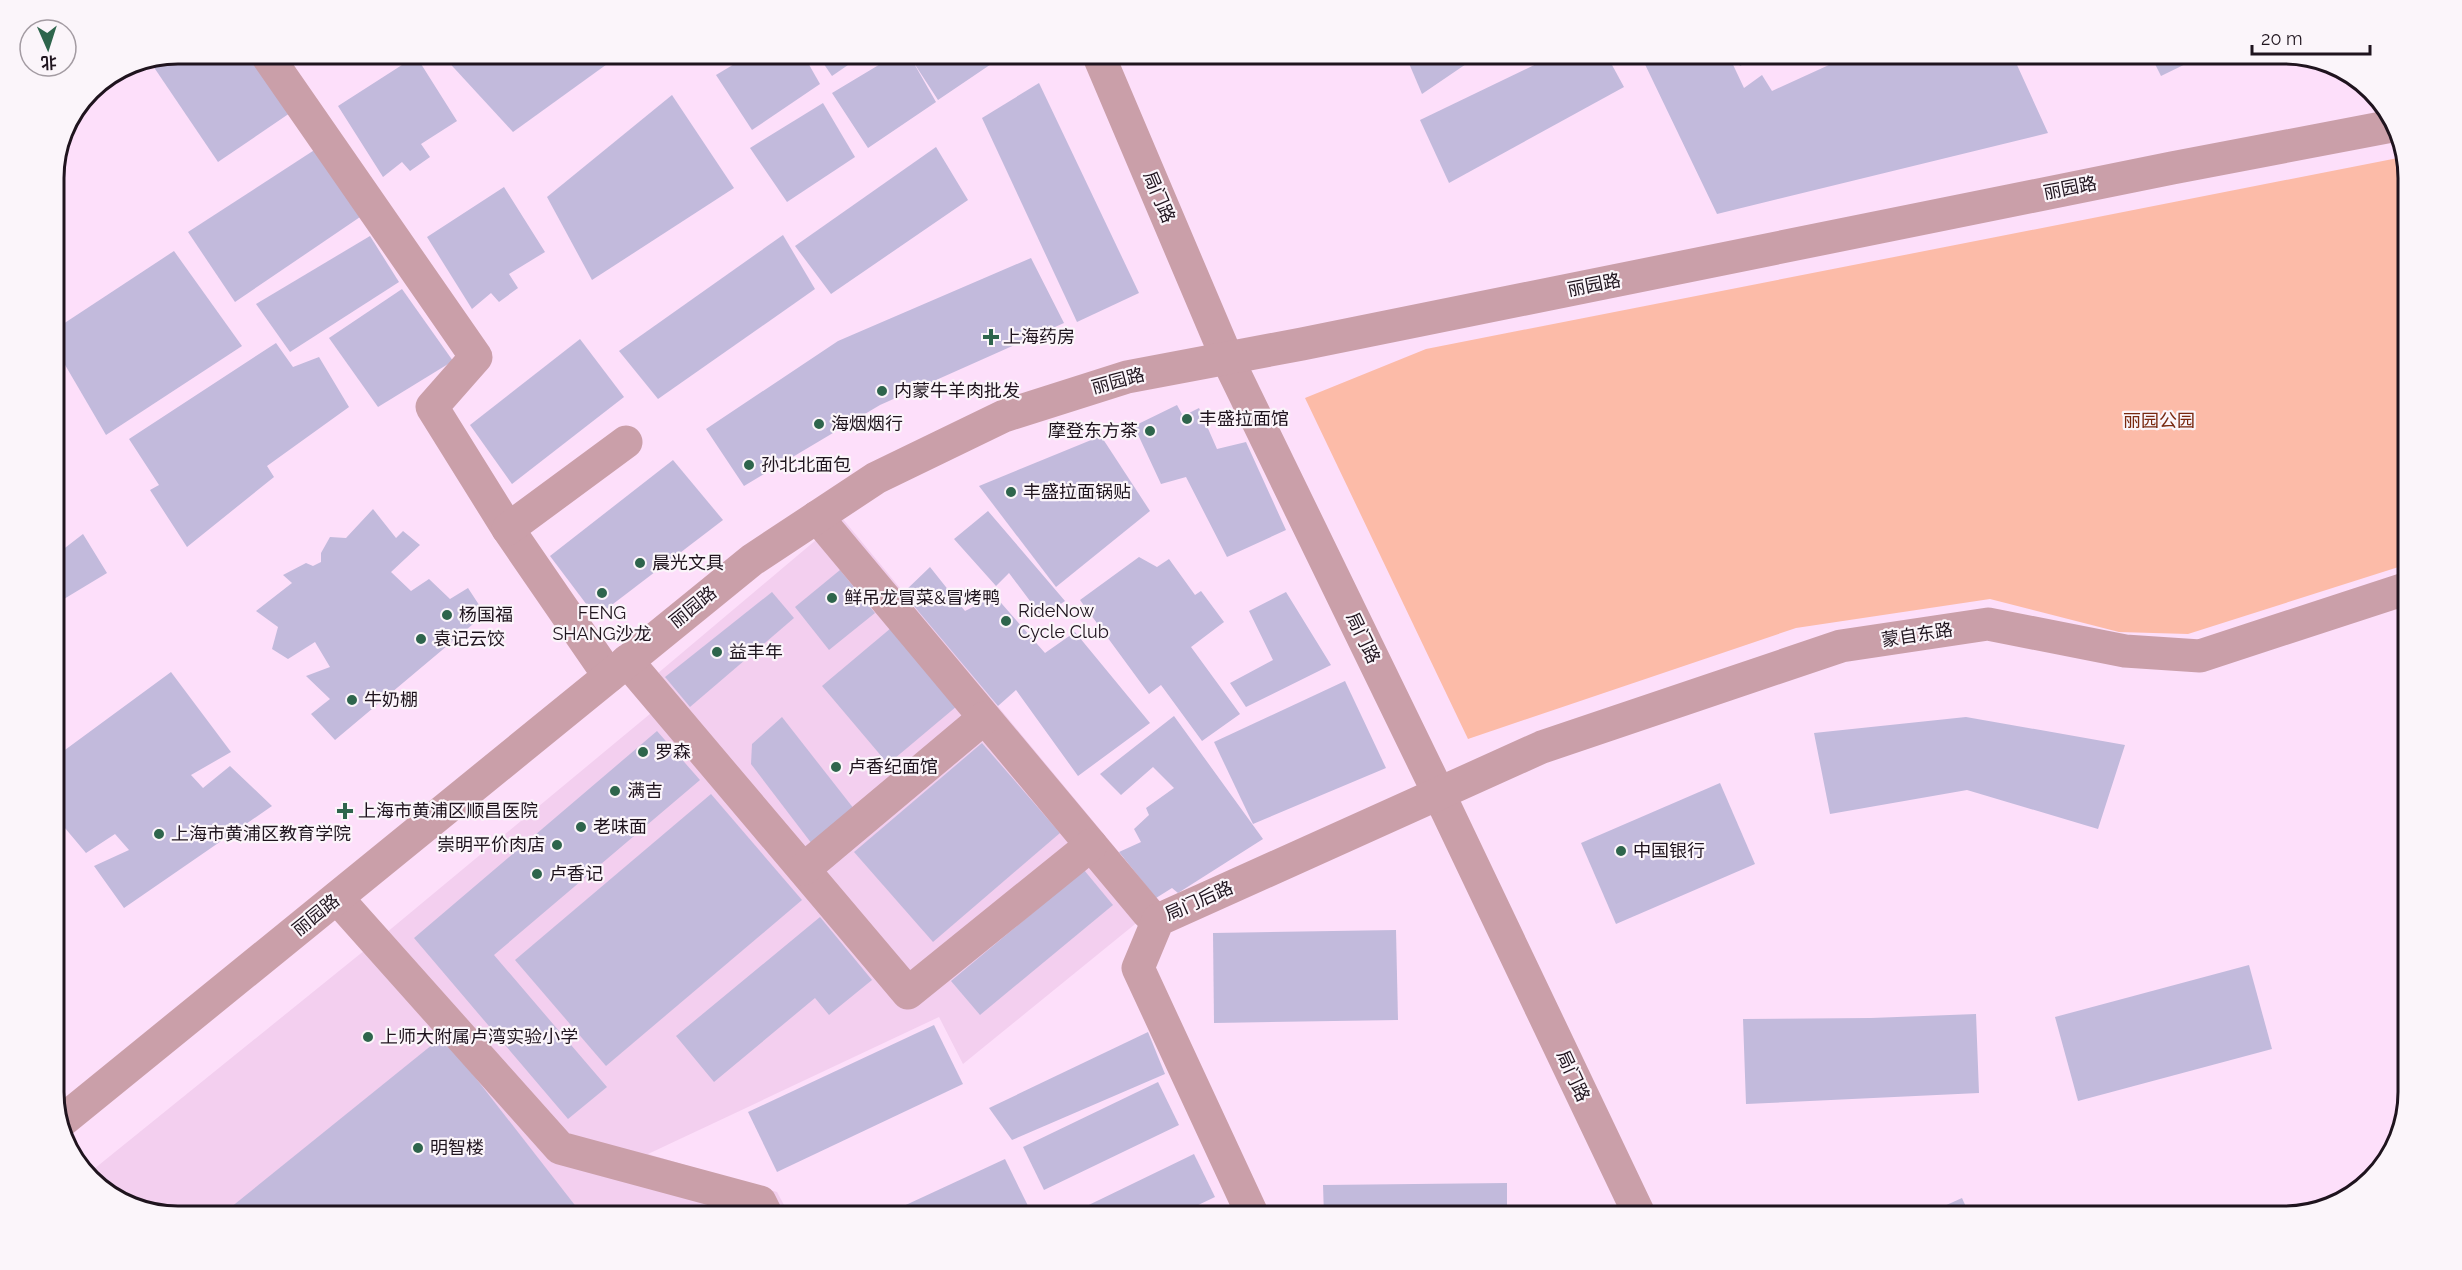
<svg xmlns="http://www.w3.org/2000/svg" width="2462" height="1270" viewBox="0 0 2462 1270" font-family="Raleway,'Noto Sans SC',sans-serif">
<style>
.built{fill:#f3cfef}
.green{fill:#fcbba8}
.building{fill:#c2badc}
.lines{fill:none;stroke-linecap:round;stroke-linejoin:round}
.minor{stroke:#ca9fa9;stroke-width:33}
.poi-dot{fill:#2e654c;stroke:#fbf5fa;stroke-width:2}
.labels{text-anchor:middle;stroke-width:4.5;stroke-linejoin:round;paint-order:stroke}
.street-label{font-size:18px;fill:#1f141e;stroke:#fbf5fa}
.poi-label{font-size:18px;fill:#1f141e;stroke:#fbf5fa;text-anchor:start}
.park-label{font-size:18px;fill:#78280f;stroke:#fbf5fa}
.rim{fill:none;stroke:#1f141e;stroke-width:3}
</style>
<rect width="100%" height="100%" fill="#fddffa"/>
<polygon class="built" points="842,518 1161,903 963,1064 939,1017 648,1154 777,1192 790,1216 179,1216 124,1203 89,1173 386,933 668,699 651,679"/>
<polygon class="green" points="2403,157 2408,171 2408,564 2188,634 2119,632 1990,599 1796,628 1468,739 1305,398 1426,349"/>
<g class="building">
<polygon points="179,54 248,54 290,113 218,162 149,60"/>
<polygon points="446,54 621,54 513,132 443,56"/>
<polygon points="751,54 803,54 820,84 752,130 716,75"/>
<polygon points="817,54 864,54 832,76"/>
<polygon points="897,54 1006,54 938,100 912,60 936,102 868,148 832,93"/>
<polygon points="1405,54 1464,54 1469,62 1422,94"/>
<polygon points="1557,54 1606,54 1624,87 1449,183 1420,120"/>
<polygon points="1640,54 1728,54 1744,88 1762,75 1772,91 1853,54 2012,54 2048,133 1717,214"/>
<polygon points="1735,54 1762,54 1740,66"/>
<polygon points="2150,54 2206,54 2161,76"/>
<polygon points="416,56 457,121 421,144 430,157 410,171 402,162 383,177 338,106"/>
<polygon points="1039,83 1139,293 1077,322 982,118"/>
<polygon points="672,95 734,188 592,280 547,197"/>
<polygon points="823,103 855,157 787,202 750,148"/>
<polygon points="319,147 363,215 235,302 188,232"/>
<polygon points="936,147 968,200 831,294 795,246"/>
<polygon points="504,187 545,252 509,274 518,288 499,302 491,293 472,309 427,237"/>
<polygon points="783,235 815,289 658,399 619,351"/>
<polygon points="370,236 399,282 290,352 256,304"/>
<polygon points="174,251 242,346 106,435 54,346 54,330"/>
<polygon points="1031,258 1064,323 880,405 744,486 706,429 838,341"/>
<polygon points="402,289 453,361 378,407 329,338"/>
<polygon points="580,339 624,397 512,484 470,425"/>
<polygon points="276,343 293,367 319,357 349,407 267,466 274,477 187,547 150,490 159,485 129,439"/>
<polygon points="1177,405 1183,416 1199,408 1217,449 1246,442 1286,530 1227,557 1186,477 1161,484 1134,426"/>
<polygon points="1101,436 1150,511 1056,587 979,486"/>
<polygon points="673,460 723,520 596,617 550,556"/>
<polygon points="373,509 396,538 403,531 420,545 391,572 411,591 429,579 450,599 468,588 485,614 335,740 311,714 330,699 306,676 330,667 315,642 288,659 272,649 278,627 256,611 292,583 283,575 306,563 313,566 321,562 321,553 330,537 346,538"/>
<polygon points="988,511 1065,601 1042,617 1009,573 996,586 954,539"/>
<polygon points="83,534 107,573 54,605 54,536 61,551"/>
<polygon points="1139,557 1157,567 1169,559 1195,595 1201,591 1224,622 1191,647 1240,714 1202,741 1161,685 1149,694 1080,600"/>
<polygon points="930,567 965,611 995,596 1045,653 1075,632 1150,723 1078,776 1016,690 998,706 903,593"/>
<polygon points="840,570 875,613 829,650 795,607"/>
<polygon points="772,592 794,618 690,707 665,677"/>
<polygon points="1286,592 1331,665 1246,707 1230,683 1273,660 1249,611"/>
<polygon points="891,628 957,706 888,764 822,686"/>
<polygon points="171,672 231,752 191,775 203,788 230,766 272,806 124,908 94,866 129,850 115,834 86,853 54,815 54,758"/>
<polygon points="1345,681 1386,768 1253,824 1214,742"/>
<polygon points="1174,716 1263,839 1178,893 1172,888 1156,898 1119,852 1141,842 1134,829 1149,815 1146,808 1174,788 1153,767 1121,795 1100,774"/>
<polygon points="782,717 858,814 812,844 751,764 752,744"/>
<polygon points="1966,717 2125,745 2098,829 1967,790 1830,814 1814,733"/>
<polygon points="657,731 700,780 494,955 607,1087 568,1119 414,938"/>
<polygon points="982,743 1060,833 933,942 854,852"/>
<polygon points="1720,783 1755,864 1616,924 1581,843"/>
<polygon points="711,794 802,900 606,1066 515,960"/>
<polygon points="1084,870 1113,905 980,1015 951,981"/>
<polygon points="820,917 872,980 829,1015 815,998 714,1082 676,1036"/>
<polygon points="1396,930 1398,1020 1214,1023 1213,933"/>
<polygon points="2249,965 2272,1049 2078,1101 2055,1017"/>
<polygon points="1976,1014 1979,1093 1746,1104 1743,1019 1871,1018"/>
<polygon points="934,1025 963,1084 777,1172 748,1112"/>
<polygon points="1148,1032 1165,1074 1012,1140 989,1108"/>
<polygon points="443,1036 581,1213 578,1216 220,1216"/>
<polygon points="1158,1082 1179,1125 1044,1190 1023,1147"/>
<polygon points="1194,1154 1215,1197 1175,1216 1066,1216"/>
<polygon points="1005,1159 1033,1216 882,1216"/>
<polygon points="1507,1183 1507,1216 1324,1216 1323,1185"/>
<polygon points="1962,1198 1970,1216 1922,1216"/>
</g>
<g class="lines">
<g class="minor">
<polyline points="266,54 476,357 432,407 508,529 609,676"/>
<polyline points="1098,54 1227,358 1438,792 1640,1216"/>
<polyline points="817,517 1148,913 1158,920"/>
<polyline points="508,529 626,442"/>
<polyline points="627,661 908,993 1091,845"/>
<polyline points="804,869 984,718"/>
<polyline points="337,898 560,1148 760,1202 767,1216"/>
<polyline points="62,1121 752,560 876,478 1004,416 1127,377 1302,344 2172,168 2392,126"/>
<polyline points="1253,1216 1138,968 1158,920 1542,747 1841,646 1988,624 2125,651 2200,656 2408,588"/>
</g>
</g>
<g class="poi-dot">
<path d="M988 328h6v6h6v6h-6v6h-6v-6h-6v-6h6z"/>
<circle cx="882" cy="391" r="6"/>
<circle cx="1187" cy="419" r="6"/>
<circle cx="819" cy="424" r="6"/>
<circle cx="1150" cy="431" r="6"/>
<circle cx="749" cy="465" r="6"/>
<circle cx="1011" cy="492" r="6"/>
<circle cx="640" cy="563" r="6"/>
<circle cx="602" cy="593" r="6"/>
<circle cx="832" cy="598" r="6"/>
<circle cx="447" cy="615" r="6"/>
<circle cx="1006" cy="621" r="6"/>
<circle cx="421" cy="639" r="6"/>
<circle cx="717" cy="652" r="6"/>
<circle cx="352" cy="700" r="6"/>
<circle cx="643" cy="752" r="6"/>
<circle cx="836" cy="767" r="6"/>
<circle cx="615" cy="791" r="6"/>
<path d="M342 802h6v6h6v6h-6v6h-6v-6h-6v-6h6z"/>
<circle cx="581" cy="827" r="6"/>
<circle cx="159" cy="834" r="6"/>
<circle cx="557" cy="845" r="6"/>
<circle cx="1621" cy="851" r="6"/>
<circle cx="537" cy="874" r="6"/>
<circle cx="368" cy="1037" r="6"/>
<circle cx="418" cy="1148" r="6"/>
</g>
<g class="labels">
<g class="street-label">
<text transform="translate(2070 188) rotate(-11)" y="6">丽园路</text>
<text transform="translate(1159 197) rotate(67)" y="6">局门路</text>
<text transform="translate(1594 285) rotate(-11)" y="6">丽园路</text>
<text transform="translate(1118 381) rotate(-15)" y="6">丽园路</text>
<text transform="translate(693 607) rotate(-39)" y="6">丽园路</text>
<text transform="translate(1917 635) rotate(-9)" y="6">蒙自东路</text>
<text transform="translate(1363 638) rotate(64)" y="6">局门路</text>
<text transform="translate(1199 901) rotate(-24)" y="6">局门后路</text>
<text transform="translate(316 915) rotate(-39)" y="6">丽园路</text>
<text transform="translate(1573 1076) rotate(65)" y="6">局门路</text>
</g>
<g class="poi-label">
<text x="1003" y="343">上海药房</text>
<text x="894" y="397">内蒙牛羊肉批发</text>
<text x="1199" y="425">丰盛拉面馆</text>
<text x="831" y="430">海烟烟行</text>
<text x="1138" y="437" text-anchor="end">摩登东方茶</text>
<text x="761" y="471">孙北北面包</text>
<text x="1023" y="498">丰盛拉面锅贴</text>
<text x="652" y="569">晨光文具</text>
<text x="844" y="604">鲜吊龙冒菜&amp;冒烤鸭</text>
<text x="1018" y="617">RideNow<tspan x="1018" dy="21">Cycle Club</tspan></text>
<text x="602" y="619" text-anchor="middle">FENG<tspan x="602" dy="21">SHANG沙龙</tspan></text>
<text x="459" y="621">杨国福</text>
<text x="433" y="645">袁记云饺</text>
<text x="729" y="658">益丰年</text>
<text x="364" y="706">牛奶棚</text>
<text x="655" y="758">罗森</text>
<text x="848" y="773">卢香纪面馆</text>
<text x="627" y="797">满吉</text>
<text x="358" y="817">上海市黄浦区顺昌医院</text>
<text x="593" y="833">老味面</text>
<text x="171" y="840">上海市黄浦区教育学院</text>
<text x="545" y="851" text-anchor="end">崇明平价肉店</text>
<text x="1633" y="857">中国银行</text>
<text x="549" y="880">卢香记</text>
<text x="380" y="1043">上师大附属卢湾实验小学</text>
<text x="430" y="1154">明智楼</text>
</g>
<g class="park-label">
<text x="2159" y="427">丽园公园</text>
</g>
</g>
<path d="M0 0H2462V1270H0ZM178 64H2284A114 114 0 0 1 2398 178V1092A114 114 0 0 1 2284 1206H178A114 114 0 0 1 64 1092V178A114 114 0 0 1 178 64Z" fill="#fbf5fa" fill-rule="evenodd"/>
<path class="rim" d="M178 64H2284A114 114 0 0 1 2398 178V1092A114 114 0 0 1 2284 1206H178A114 114 0 0 1 64 1092V178A114 114 0 0 1 178 64Z"/>
<g transform="translate(48 48) rotate(177)"><circle r="28" fill="#fbf5fa" stroke="#a39ba2" stroke-width="1.5"/>
<path d="M0-4.5L10 22L0 15L-10 22Z" fill="#2e654c"/>
<text y="-9" font-size="16" font-weight="bold" text-anchor="middle" fill="#1f141e">北</text>
</g>
<path d="M2252 45v9h118v-9" fill="none" stroke="#1f141e" stroke-width="3"/>
<text x="2261" y="45" font-size="18" fill="#1f141e" stroke="#fbf5fa" stroke-width="4.5" paint-order="stroke">20 m</text>
</svg>
